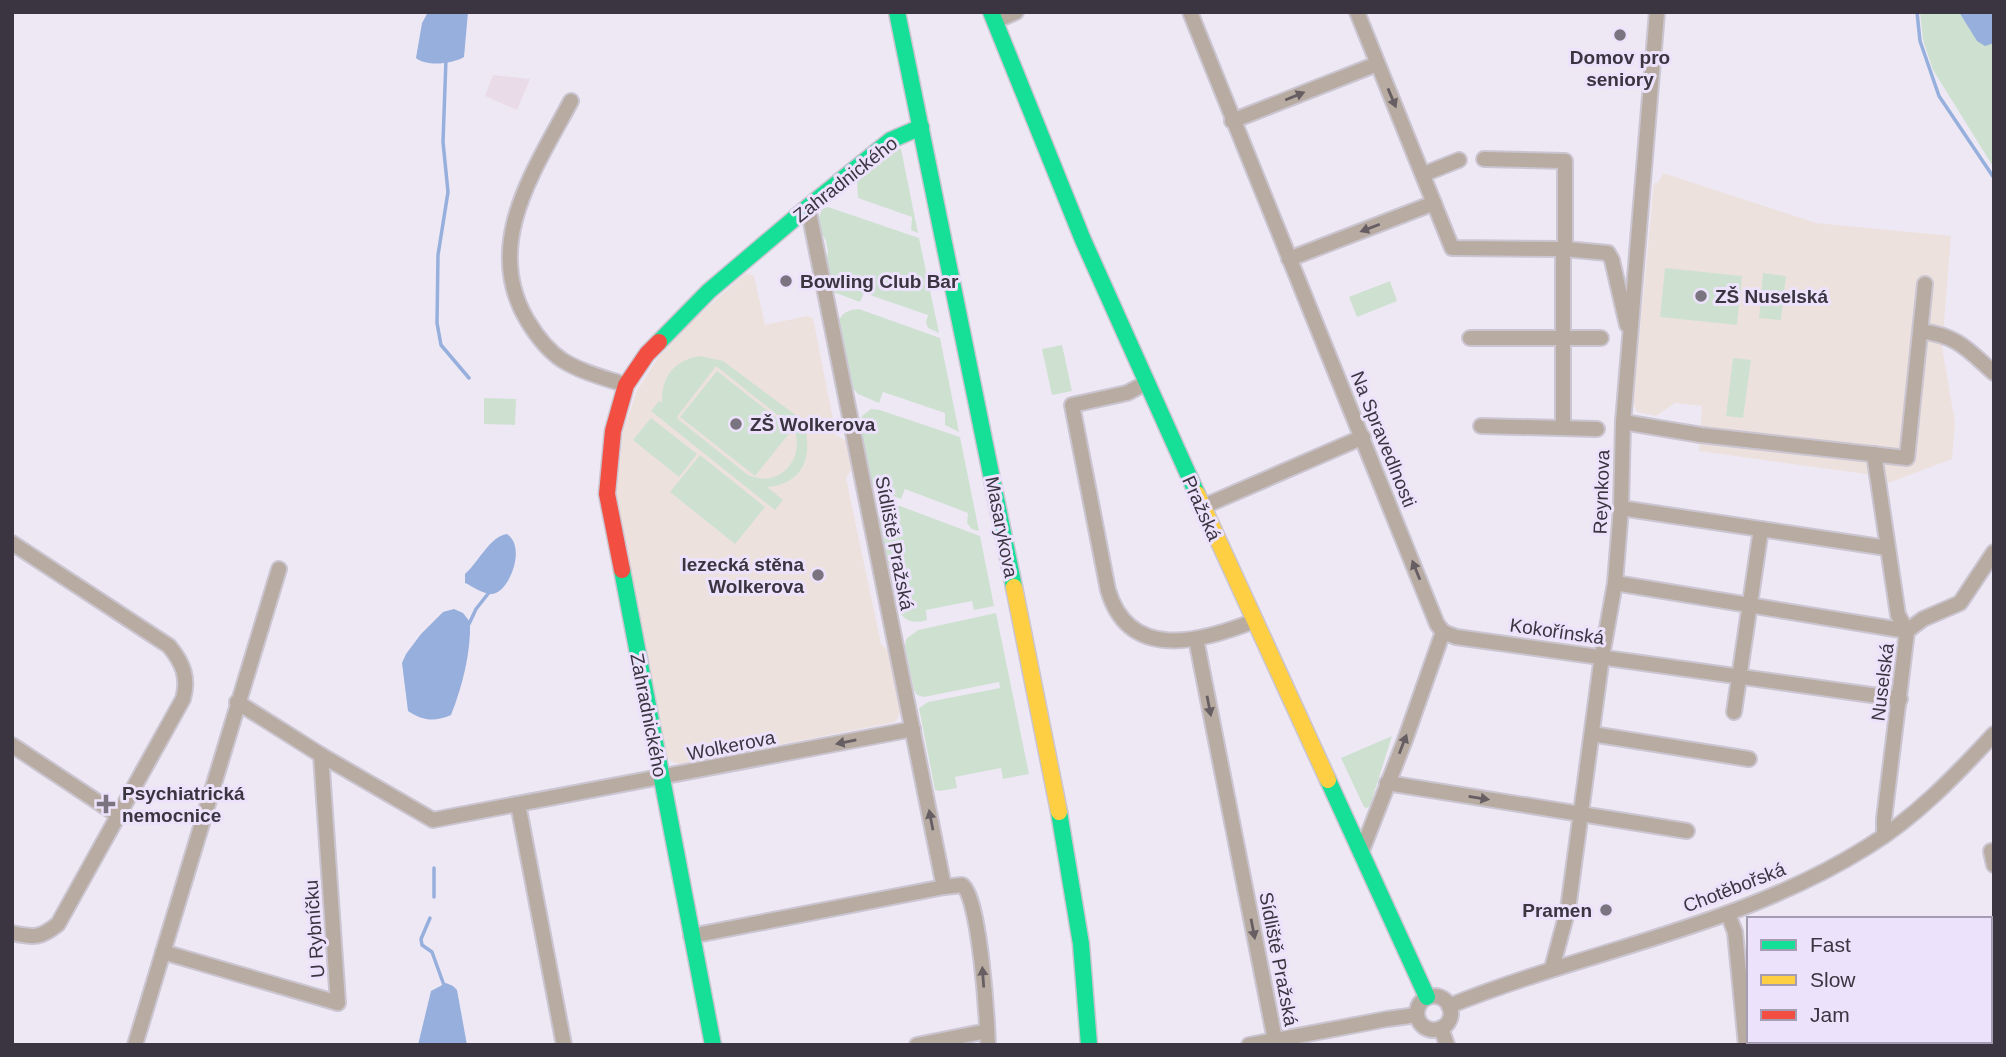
<svg xmlns="http://www.w3.org/2000/svg" width="2006" height="1057" viewBox="0 0 2006 1057" font-family="Arial,sans-serif">
<style>
.industrial{fill:#eadbe8}
.education{fill:#ece1dd}
.green{fill:#cee1d1;fill-rule:evenodd}
.water{fill:#97afdc}
.lines{fill:none;stroke-linecap:round;stroke-linejoin:round}
.stream{stroke:#97afdc;stroke-width:3.5}
.street-casing{stroke:#cac5d0;stroke-width:18}
.fast-casing{stroke:#cac5d0;stroke-width:19}
.slow-casing{stroke:#cac5d0;stroke-width:19}
.jam-casing{stroke:#cac5d0;stroke-width:19}
.street{stroke:#b8aba1;stroke-width:14}
.fast{stroke:#16e098;stroke-width:16}
.slow{stroke:#ffcf43;stroke-width:16}
.jam{stroke:#f24e42;stroke-width:16}
.oneway{fill:#665e63}
.poi-dot{fill:#797480;stroke:#ede2fb;stroke-width:2.5}
.labels{text-anchor:middle;stroke-width:6;stroke-linejoin:round;paint-order:stroke}
.poi-label{font-size:19px;font-weight:bold;fill:#3a3541;stroke:#ede2fb;text-anchor:start}
.street-label{font-size:19px;fill:#3a3541;stroke:#ede2fb}
</style>
<rect width="100%" height="100%" fill="#eee8f5"/>
<polygon class="industrial" points="493,75 530,79 517,110 485,96"/>
<g class="education">
<polygon points="1663,173 1816,223 1951,236 1942,347 1955,423 1952,459 1888,483 1875,485 1873,475 1699,451 1702,406 1675,403 1656,416 1637,412 1633,403 1654,183 1658,183"/>
<polygon points="746,273 754,276 765,325 807,316 813,318 836,435 848,442 851,470 846,478 881,644 888,651 901,711 895,722 763,748 761,741 746,744 746,751 681,764 673,762 667,758 616,500 623,431 637,391 657,359 693,320"/>
</g>
<g class="green">
<polygon points="1920,12 1994,12 1994,168 1933,70 1923,40"/>
<polygon points="896,149 901,149 918,233 911,230 912,217 858,198 857,181"/>
<polygon points="828,207 919,238 939,333 928,328 926,322 928,315 864,293 860,302 833,292 826,264 828,252 826,241 819,228 819,217 822,209"/>
<polygon points="1665,268 1742,276 1737,325 1660,317"/>
<polygon points="1763,273 1786,276 1781,320 1759,318"/>
<polygon points="1390,281 1397,301 1357,317 1349,297"/>
<path d="M859,309L940,338L959,432L945,425V413L883,392L879,403L858,394L851,386L838,323C842,312 848,310 859,309Z"/>
<polygon points="1062,345 1072,391 1052,395 1042,349"/>
<path d="M700,356L723,361L809,425C805,432 807,434 807,442C809,469 793,485 767,487L783,500L775,510L651,411L659,401L662,403C661,377 674,360 700,356ZM716,366L794,428C806,459 779,489 748,475L679,420L677,417Z"/>
<polygon points="1733,358 1751,360 1743,418 1726,416"/>
<polygon points="717,371 792,430 755,476 680,417"/>
<polygon points="484,398 516,399 515,425 484,424"/>
<polygon points="871,409 880,410 960,437 979,531 972,529 967,523 968,513 905,489 901,499 878,490 871,483 860,426 862,416"/>
<polygon points="651,418 697,454 679,477 633,440"/>
<polygon points="700,455 765,507 735,544 670,492"/>
<path d="M900,506L980,536L994,606L974,610L972,601L926,610L927,620C913,624 906,622 898,610L879,519C883,508 888,507 900,506Z"/>
<polygon points="996,613 1029,774 1003,779 1001,768 955,777 957,788 940,791 935,790 919,708 928,702 1000,688 999,682 924,697 917,695 914,690 905,647 906,639 918,630"/>
<polygon points="1392,736 1370,806 1367,808 1364,807 1341,758"/>
</g>
<g class="water">
<path d="M428,12H468L464,57C452,64 427,67 416,58L422,23Z"/>
<polygon points="1959,12 1994,12 1994,43 1985,46 1977,41"/>
<path d="M507,534C527,547 509,593 492,594C482,594 474,587 465,583V574C479,562 489,537 507,534Z"/>
<path d="M454,609L463,613L470,622C471,653 462,687 451,715C435,722 423,721 408,711L402,663L406,654L421,634L443,612Z"/>
<polygon points="446,983 453,986 457,990 467,1045 418,1045 431,991"/>
</g>
<g class="lines">
<g class="stream">
<polyline points="1917,12 1920,41 1939,96 1994,178"/>
<polyline points="446,59 443,142 448,192 438,255 437,323 441,345 469,378"/>
<polyline points="469,624 476,609 491,590"/>
<polyline points="434,897 434,868"/>
<polyline points="430,918 421,939 422,945 432,952 445,988"/>
</g>
<defs>
<g id="street">
<polyline points="1190,12 1437,624 1443,632"/>
<polyline points="1357,12 1452,248 1565,249 1608,253 1612,260 1627,325"/>
<polyline points="995,21 1016,12"/>
<path d="M571,101C535,169 482,244 527,320C536,335 547,350 562,360C581,372 605,378 626,385"/>
<polyline points="1232,121 1377,64"/>
<polyline points="1484,159 1565,161 1565,249"/>
<polyline points="1424,174 1459,160"/>
<polyline points="808,207 944,887"/>
<polyline points="1563,249 1563,428"/>
<polyline points="1289,259 1434,203"/>
<path d="M1921,331C1958,336 1967,349 1994,373"/>
<polyline points="1470,338 1601,338"/>
<path d="M1146,383L1127,393L1072,405L1108,590C1129,662 1201,642 1254,621"/>
<polyline points="1623,422 1701,435 1907,458 1925,284"/>
<polyline points="1481,426 1597,429"/>
<polyline points="1874,454 1898,615 1907,631 1884,819 1884,835"/>
<polyline points="1202,507 1363,437"/>
<polyline points="1621,508 1887,548"/>
<path d="M12,543L169,646C183,663 189,678 183,699L58,924C41,938 34,938 12,933"/>
<polyline points="1615,583 1907,631 1923,619 1960,603 1994,552"/>
<polyline points="1443,632 1456,637 1900,699"/>
<polyline points="1196,639 1275,1040"/>
<polyline points="237,702 321,755 433,820 913,729"/>
<polyline points="1734,712 1761,529"/>
<polyline points="1592,734 1749,759"/>
<polyline points="12,745 119,816"/>
<polyline points="1387,783 1687,831"/>
<polyline points="518,804 564,1045"/>
<polyline points="1991,851 1994,865"/>
<polyline points="1361,853 1405,740 1443,632"/>
<polyline points="1728,914 1735,932 1746,1045"/>
<path d="M691,936L944,887L962,885C980,897 987,1019 988,1045"/>
<polyline points="163,952 338,1003 321,755"/>
<polyline points="1552,968 1568,909 1602,656 1615,583 1621,508 1623,422 1657,12"/>
<circle cx="1434" cy="1013" r="17"/>
<path d="M1449,1006C1587,950 1740,927 1867,847C1915,818 1956,775 1994,734"/>
<polyline points="1441,1028 1447,1045"/>
<polyline points="1990,1039 1994,1039"/>
<polyline points="135,1045 279,569"/>
<polyline points="917,1045 987,1031"/>
<polyline points="1249,1045 1387,1019 1417,1015"/>
</g>
<g id="fast">
<polyline points="897,12 1014,587"/>
<polyline points="991,12 1083,240 1197,494"/>
<polyline points="659,342 709,291 808,207 891,140 921,127"/>
<polyline points="622,570 713,1045"/>
<polyline points="1328,780 1427,997"/>
<polyline points="1059,812 1081,944 1089,1045"/>
</g>
<g id="slow">
<polyline points="1197,494 1328,780"/>
<polyline points="1014,587 1059,812"/>
</g>
<polyline id="jam" points="622,570 607,494 613,431 626,385 647,354 659,342"/>
</defs>
<use href="#street" class="street-casing"/>
<use href="#fast" class="fast-casing"/>
<use href="#slow" class="slow-casing"/>
<use href="#jam" class="jam-casing"/>
<use href="#street" class="street"/>
<use href="#fast" class="fast"/>
<use href="#slow" class="slow"/>
<use href="#jam" class="jam"/>
</g>
<defs><path id="oneway-solid" d="M-6-.8H1V-3.2L6.5 0L1 3.2V.8H-6Z" transform="scale(1.75)"/></defs>
<g class="oneway">
<use href="#oneway-solid" transform="translate(1295 96) rotate(-22)"/>
<use href="#oneway-solid" transform="translate(1392 98) rotate(67)"/>
<use href="#oneway-solid" transform="translate(1370 228) rotate(159)"/>
<use href="#oneway-solid" transform="translate(1416 570) rotate(-112)"/>
<use href="#oneway-solid" transform="translate(1209 706) rotate(79)"/>
<use href="#oneway-solid" transform="translate(846 742) rotate(169)"/>
<use href="#oneway-solid" transform="translate(1403 744) rotate(-69)"/>
<use href="#oneway-solid" transform="translate(1479 798) rotate(9)"/>
<use href="#oneway-solid" transform="translate(931 820) rotate(-101)"/>
<use href="#oneway-solid" transform="translate(1253 929) rotate(79)"/>
<use href="#oneway-solid" transform="translate(983 977) rotate(-94)"/>
</g>
<g class="poi-dot">
<circle cx="1620" cy="35" r="7"/>
<circle cx="786" cy="281" r="7"/>
<circle cx="1701" cy="296" r="7"/>
<circle cx="736" cy="424" r="7"/>
<circle cx="818" cy="575" r="7"/>
<path d="M102.5 793.5h7v7h7v7h-7v7h-7v-7h-7v-7h7z"/>
<circle cx="1606" cy="910" r="7"/>
</g>
<g class="labels">
<g class="poi-label">
<text x="1620" y="64" text-anchor="middle">Domov pro<tspan x="1620" dy="22">seniory</tspan></text>
<text x="800" y="288">Bowling Club Bar</text>
<text x="1715" y="303">ZŠ Nuselská</text>
<text x="750" y="431">ZŠ Wolkerova</text>
<text x="804" y="571" text-anchor="end">lezecká stěna<tspan x="804" dy="22">Wolkerova</tspan></text>
<text x="122" y="800">Psychiatrická<tspan x="122" dy="22">nemocnice</tspan></text>
<text x="1592" y="917" text-anchor="end">Pramen</text>
</g>
<g class="street-label">
<text transform="translate(845 179) rotate(-38)" y="7">Zahradnického</text>
<text transform="translate(1384 439) rotate(68)" y="7">Na Spravedlnosti</text>
<text transform="translate(1601 492) rotate(-88)" y="7">Reynkova</text>
<text transform="translate(1202 508) rotate(66)" y="7">Pražská</text>
<text transform="translate(1002 527) rotate(79)" y="7">Masarykova</text>
<text transform="translate(895 543) rotate(79)" y="7">Sídliště Pražská</text>
<text transform="translate(1557 631) rotate(8)" y="7">Kokořínská</text>
<text transform="translate(1882 682) rotate(-83)" y="7">Nuselská</text>
<text transform="translate(649 715) rotate(79)" y="7">Zahradnického</text>
<text transform="translate(731 745) rotate(-11)" y="7">Wolkerova</text>
<text transform="translate(1734 887) rotate(-21)" y="7">Chotěbořská</text>
<text transform="translate(314 929) rotate(-94)" y="7">U Rybníčku</text>
<text transform="translate(1279 959) rotate(79)" y="7">Sídliště Pražská</text>
</g>
</g>
<rect width="2006" height="1057" fill="none" stroke="#3a3541" stroke-width="28"/>
<rect x="1747" y="917" width="245" height="126" fill="#ede2fb" stroke="#a59db1" stroke-width="2"/>
<rect x="1761" y="940" width="35" height="10" fill="#16e098" stroke="#a59db1" stroke-width="2"/>
<text x="1810" y="952" font-size="21" fill="#3a3541">Fast</text>
<rect x="1761" y="975" width="35" height="10" fill="#ffcf43" stroke="#a59db1" stroke-width="2"/>
<text x="1810" y="987" font-size="21" fill="#3a3541">Slow</text>
<rect x="1761" y="1010" width="35" height="10" fill="#f24e42" stroke="#a59db1" stroke-width="2"/>
<text x="1810" y="1022" font-size="21" fill="#3a3541">Jam</text>
</svg>
